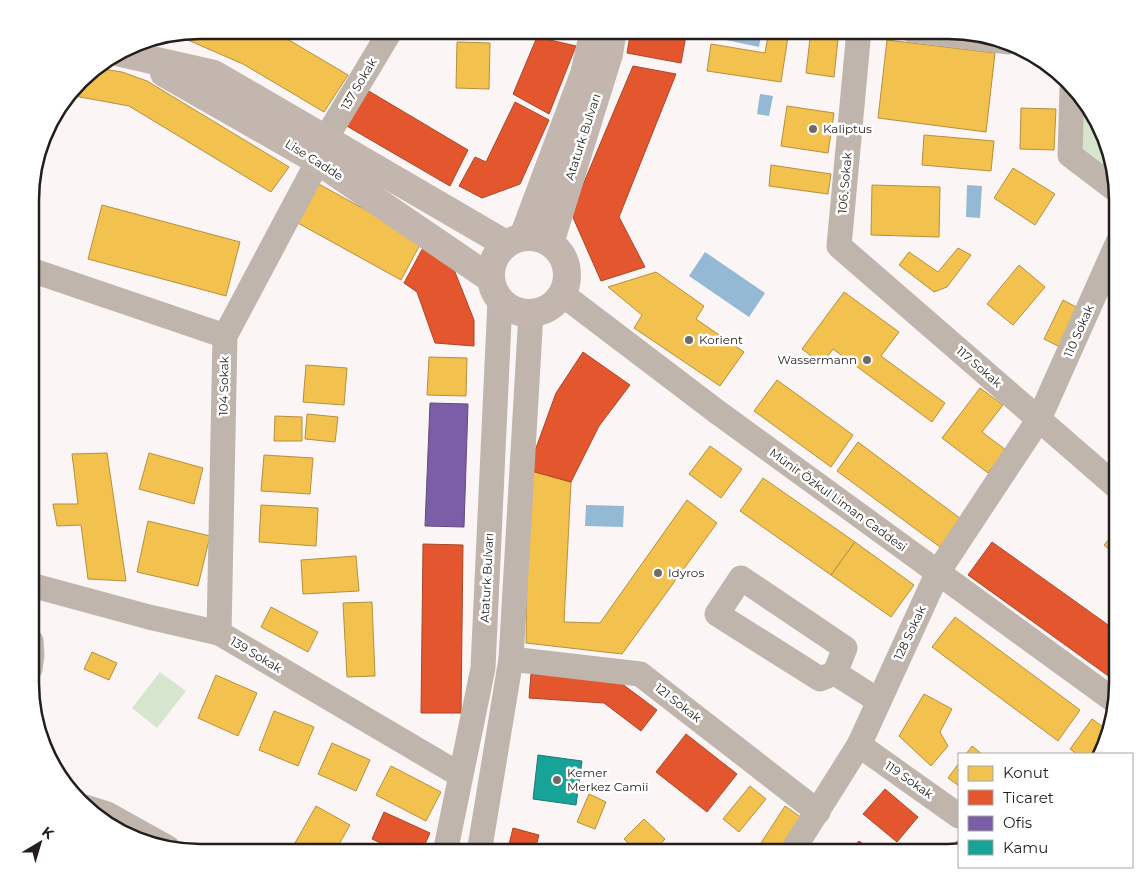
<svg xmlns="http://www.w3.org/2000/svg" width="1148" height="883" viewBox="0 0 1148 883" font-family="Montserrat,sans-serif">
<style>
.green{fill:#d6e6ce}
.water{fill:#93b9d5}
.homes{fill:#f2c14e;stroke:#b4903f}
.shops{fill:#e4572e;stroke:#aa4629}
.offices{fill:#7b5ea7;stroke:#614b7d}
.public{fill:#17a398;stroke:#1b7b73}
.lines{fill:none;stroke-linecap:round;stroke-linejoin:round}
.minor{stroke:#c0b5ad;stroke-width:25}
.major{stroke:#c2b6af;stroke-width:28}
.poi-dot{fill:#6f6a68;stroke:#fff;stroke-width:2}
.labels{text-anchor:middle;stroke-width:5;stroke-linejoin:round;paint-order:stroke}
.street-label{font-size:12px;fill:#231e1c;stroke:#fff}
.poi-label{font-size:12px;fill:#231e1c;stroke:#fff;text-anchor:start}
.rim{fill:none;stroke:#231e1c;stroke-width:2.5}
</style>
<rect width="100%" height="100%" fill="#fbf6f5"/>
<g class="green">
<polygon points="1082,100 1101,125 1113,177 1078,152"/>
<polygon points="160,672 186,691 157,728 132,708"/>
</g>
<g class="water">
<polygon points="728,30 762,30 759,47 726,40"/>
<polygon points="760,94 773,96 769,116 757,114"/>
<polygon points="967,185 982,186 980,218 966,217"/>
<polygon points="705,252 765,293 749,317 689,276"/>
<polygon points="586,505 624,506 623,527 585,526"/>
</g>
<g class="homes">
<polygon points="200,30 272,30 348,75 324,112 243,64 174,34"/>
<polygon points="769,30 789,30 781,82 707,71 711,44 765,53"/>
<polygon points="811,30 839,30 834,77 806,73"/>
<polygon points="887,40 995,53 986,132 878,118"/>
<polygon points="457,42 490,43 489,89 456,88"/>
<polygon points="96,68 122,72 147,81 289,167 271,192 129,106 69,95 88,72"/>
<polygon points="787,106 834,113 828,153 781,146"/>
<polygon points="1021,108 1056,109 1054,150 1020,149"/>
<polygon points="924,135 994,141 991,171 922,165"/>
<polygon points="771,165 831,174 828,194 769,186"/>
<polygon points="1013,168 1055,194 1035,225 994,198"/>
<polygon points="317,183 422,241 401,280 296,222"/>
<polygon points="872,185 940,187 939,237 871,235"/>
<polygon points="102,205 240,242 226,296 88,259"/>
<polygon points="958,248 971,255 947,287 934,292 899,265 909,252 938,272"/>
<polygon points="1019,265 1045,287 1013,325 987,304"/>
<polygon points="656,272 704,306 696,319 744,352 720,386 634,328 642,315 608,287"/>
<polygon points="844,292 899,332 881,356 945,403 932,422 833,349 822,364 802,349"/>
<polygon points="1063,300 1080,309 1060,347 1044,339"/>
<polygon points="1118,347 1118,369 1110,365"/>
<polygon points="429,357 467,358 466,396 427,395"/>
<polygon points="306,365 347,368 344,405 303,402"/>
<polygon points="777,380 853,435 831,467 754,411"/>
<polygon points="980,388 1003,405 982,432 1006,450 988,473 942,438"/>
<polygon points="307,414 338,417 335,442 305,439"/>
<polygon points="275,416 302,417 302,441 274,441"/>
<polygon points="858,442 961,519 940,547 837,471"/>
<polygon points="710,446 742,469 721,498 689,474"/>
<polygon points="107,453 126,581 88,579 81,525 57,526 53,504 78,504 72,454"/>
<polygon points="149,453 203,468 194,504 139,489"/>
<polygon points="264,455 313,458 310,494 261,491"/>
<polygon points="528,470 571,482 564,622 600,623 687,500 717,523 622,654 526,643"/>
<polygon points="763,478 855,542 831,575 740,511"/>
<polygon points="261,505 318,508 316,546 259,542"/>
<polygon points="148,521 210,536 198,586 137,572"/>
<polygon points="1118,529 1118,557 1104,545"/>
<polygon points="855,542 914,585 891,617 831,575"/>
<polygon points="356,556 359,591 303,594 301,560"/>
<polygon points="372,602 375,676 347,677 343,603"/>
<polygon points="271,607 318,632 308,652 261,627"/>
<polygon points="955,617 1080,710 1058,741 932,647"/>
<polygon points="92,652 117,663 109,680 84,669"/>
<polygon points="216,675 257,693 238,736 198,718"/>
<polygon points="924,694 952,709 940,732 948,746 931,766 899,736"/>
<polygon points="274,711 314,727 298,766 259,750"/>
<polygon points="1092,719 1109,731 1105,748 1101,754 1077,754 1070,749"/>
<polygon points="332,743 370,760 356,791 318,774"/>
<polygon points="972,746 982,754 966,754"/>
<polygon points="959,763 959,786 948,778"/>
<polygon points="391,766 441,792 426,821 376,795"/>
<polygon points="750,786 766,799 739,832 723,819"/>
<polygon points="589,794 606,802 595,829 577,822"/>
<polygon points="316,806 350,825 334,853 312,853 295,843"/>
<polygon points="785,806 802,818 780,853 776,853 761,843"/>
<polygon points="644,819 665,839 652,853 638,853 624,839"/>
<polygon points="957,841 959,843 959,850 947,853"/>
</g>
<g class="shops">
<polygon points="631,30 687,30 681,63 627,53"/>
<polygon points="537,37 576,46 549,114 513,94"/>
<polygon points="633,66 676,74 619,217 645,267 601,281 571,213"/>
<polygon points="367,90 468,150 450,186 345,125"/>
<polygon points="515,102 549,120 520,184 482,198 459,186 475,157 486,162"/>
<polygon points="425,244 449,257 474,320 474,346 435,343 417,292 404,283"/>
<polygon points="583,352 630,385 599,426 571,482 528,470 556,393"/>
<polygon points="992,542 1118,632 1118,675 1114,680 968,575"/>
<polygon points="423,544 463,545 461,713 421,713"/>
<polygon points="531,674 617,680 657,710 641,731 604,703 529,698"/>
<polygon points="686,734 737,774 707,812 656,772"/>
<polygon points="885,789 918,817 897,842 863,814"/>
<polygon points="384,812 430,833 421,853 402,853 372,839"/>
<polygon points="513,828 539,835 534,853 507,853"/>
<polygon points="859,841 875,853 850,853"/>
</g>
<polygon class="offices" points="430,403 468,404 464,527 425,526"/>
<polygon class="public" points="538,755 582,761 576,805 533,799"/>
<g class="lines">
<g class="minor">
<polyline points="859,30 839,246 1118,488"/>
<polyline points="912,30 1009,42"/>
<polyline points="1072,88 1070,155 1116,190"/>
<polyline points="326,138 391,30"/>
<polyline points="31,270 225,336"/>
<polyline points="562,294 716,411 1116,702"/>
<polyline points="31,585 149,617 219,633 460,775"/>
<polyline points="219,633 225,336 318,161"/>
<polyline points="511,659 640,674 818,812"/>
<polyline points="30,669 32,655 31,641"/>
<polyline points="835,673 820,679 717,614 741,578 845,648 835,673 879,701"/>
<polyline points="859,745 959,816"/>
<polyline points="85,807 107,814 168,848"/>
<polyline points="445,853 483,668 500,300"/>
<polyline points="479,853 511,659 531,313"/>
<polyline points="791,853 859,745 938,572 1039,419 1118,242"/>
</g>
<g class="major">
<polyline points="121,53 214,74 506,244"/>
<polyline points="164,73 318,161 491,279"/>
<polyline points="523,237 584,74 594,30"/>
<circle cx="529" cy="275" r="38"/>
<polyline points="550,243 609,54 613,30"/>
</g>
</g>
<g class="poi-dot">
<circle cx="813" cy="129" r="5"/>
<circle cx="689" cy="340" r="5"/>
<circle cx="867" cy="360" r="5"/>
<circle cx="658" cy="573" r="5"/>
<circle cx="557" cy="780" r="5"/>
</g>
<g class="labels">
<g class="street-label">
<text transform="translate(359 84) rotate(-59)" y="4">137 Sokak</text>
<text transform="translate(583 137) rotate(-72)" y="4">Ataturk Bulvarı</text>
<text transform="translate(314 160) rotate(32)" y="4">Lise Cadde</text>
<text transform="translate(845 183) rotate(-85)" y="4">106. Sokak</text>
<text transform="translate(1079 331) rotate(-66)" y="4">110 Sokak</text>
<text transform="translate(979 367) rotate(41)" y="4">117 Sokak</text>
<text transform="translate(224 386) rotate(-89)" y="4">104 Sokak</text>
<text transform="translate(838 500) rotate(36)" y="4">Münir Özkul Liman Caddesi</text>
<text transform="translate(487 578) rotate(-87)" y="4">Ataturk Bulvarı</text>
<text transform="translate(910 633) rotate(-65)" y="4">128 Sokak</text>
<text transform="translate(256 655) rotate(31)" y="4">139 Sokak</text>
<text transform="translate(678 703) rotate(38)" y="4">121 Sokak</text>
<text transform="translate(909 780) rotate(35)" y="4">119 Sokak</text>
</g>
<g class="poi-label">
<text x="823" y="133">Kaliptus</text>
<text x="699" y="344">Korient</text>
<text x="857" y="364" text-anchor="end">Wassermann</text>
<text x="668" y="577">Idyros</text>
<text x="567" y="777">Kemer<tspan x="567" dy="14">Merkez Camii</tspan></text>
</g>
</g>
<path d="M0 0H1148V883H0ZM200 39H948A161 161 0 0 1 1109 200V683A161 161 0 0 1 948 844H200A161 161 0 0 1 39 683V200A161 161 0 0 1 200 39Z" fill="#fff" fill-rule="evenodd"/>
<path class="rim" d="M200 39H948A161 161 0 0 1 1109 200V683A161 161 0 0 1 948 844H200A161 161 0 0 1 39 683V200A161 161 0 0 1 200 39Z"/>
<rect x="958" y="753" width="175" height="115" fill="#ffffff" stroke="#a7a5a4"/>
<rect x="968" y="766" width="25" height="15" fill="#f2c14e" stroke="#a7a5a4"/>
<text x="1003" y="778" font-size="15" fill="#231e1c">Konut</text>
<rect x="968" y="790" width="25" height="15" fill="#e4572e" stroke="#a7a5a4"/>
<text x="1003" y="803" font-size="15" fill="#231e1c">Ticaret</text>
<rect x="968" y="816" width="25" height="15" fill="#7b5ea7" stroke="#a7a5a4"/>
<text x="1003" y="828" font-size="15" fill="#231e1c">Ofis</text>
<rect x="968" y="840" width="25" height="15" fill="#17a398" stroke="#a7a5a4"/>
<text x="1003" y="853" font-size="15" fill="#231e1c">Kamu</text>
<g transform="translate(40 843) rotate(38)" stroke="#ffffff" stroke-width="4" paint-order="stroke">
<path d="M0-4L9 19L0 12L-9 19Z" fill="#231e1c"/>
<text y="-8" font-size="14" font-weight="bold" text-anchor="middle" fill="#231e1c">K</text>
</g>
</svg>
